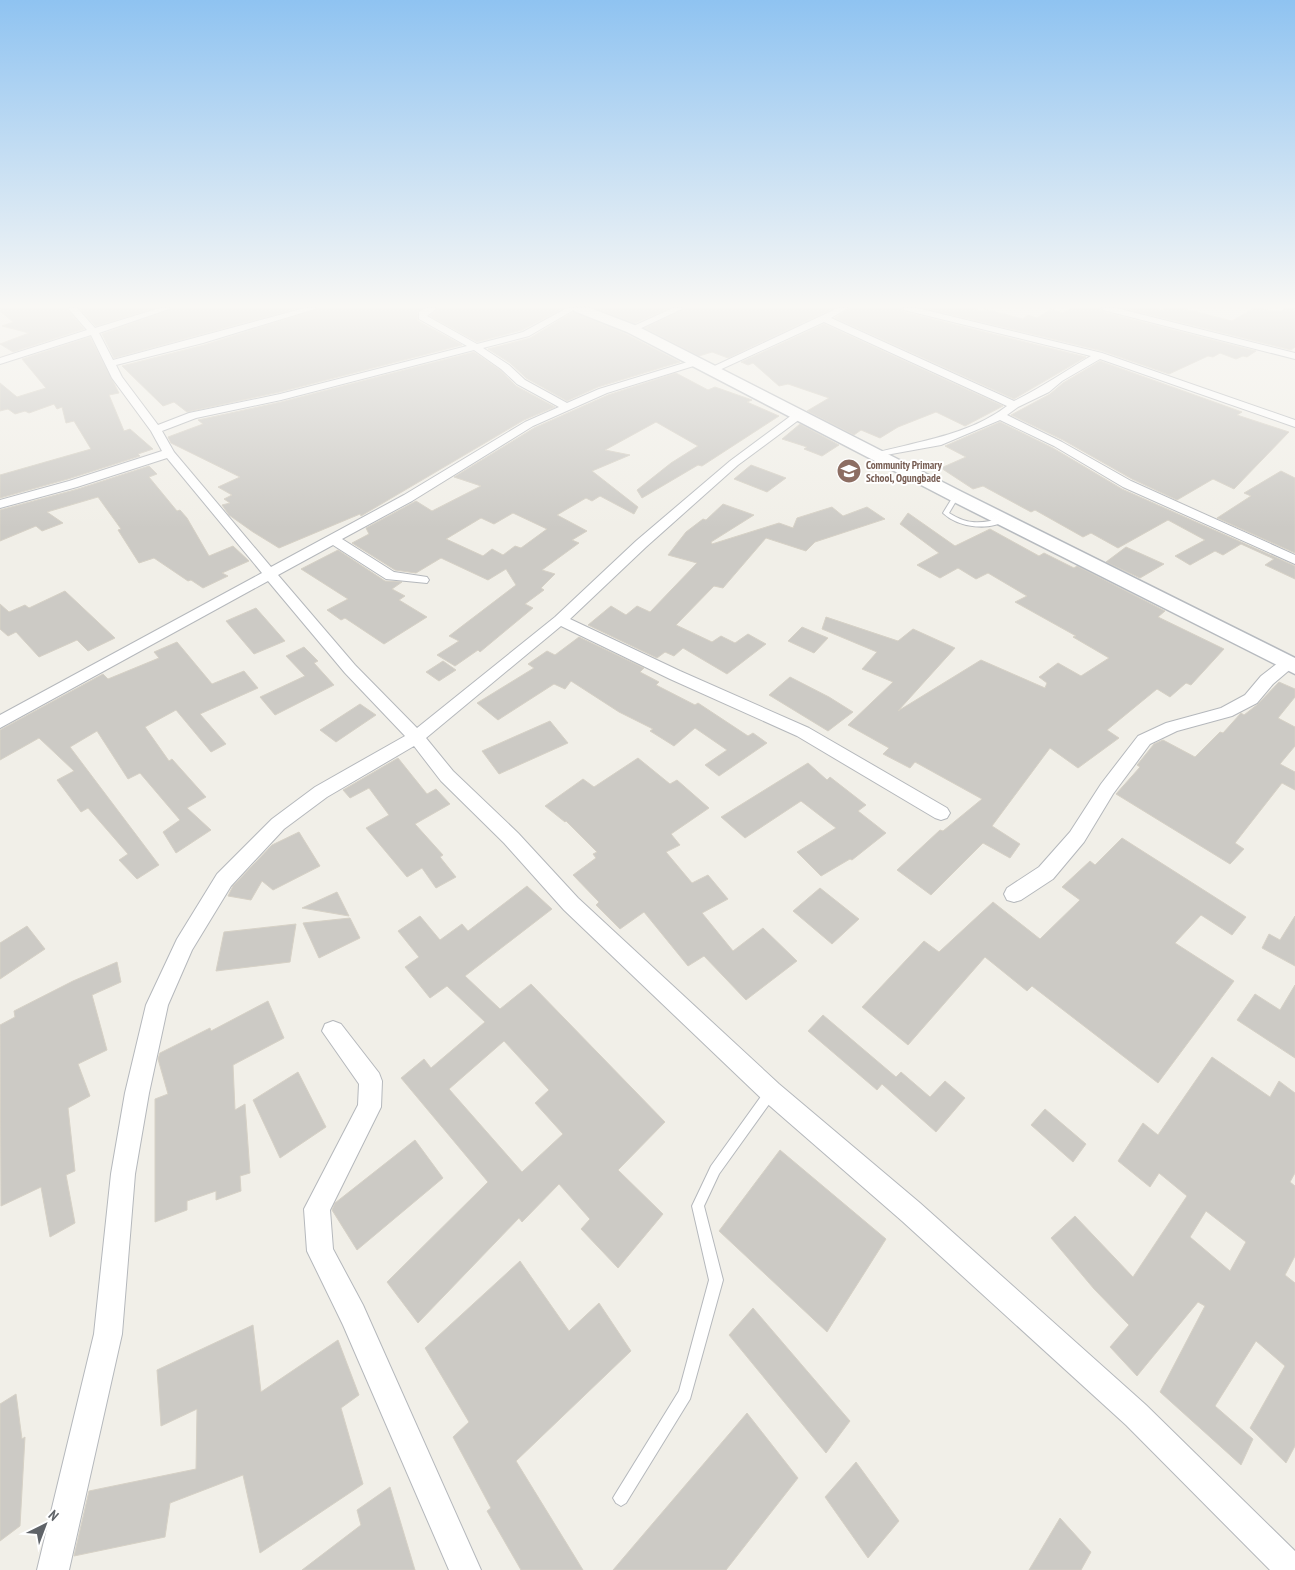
<svg xmlns="http://www.w3.org/2000/svg" width="1295" height="1570" viewBox="0 0 1295 1570" font-family="'PT Sans Narrow',sans-serif">
<style>
.building{fill:#cccac5;stroke:#d6d1c6;fill-rule:evenodd}
.lines{fill:none;stroke-linecap:round;stroke-linejoin:round}
.lane-casing{stroke:#b5b8bc;stroke-width:2}
.street-casing{stroke:#b5b8bc;stroke-width:2}
.secondary-casing{stroke:#b6babf;stroke-width:3}
.lane{fill:#fff;fill-rule:evenodd}
.street{fill:#fff;fill-rule:evenodd}
.secondary{fill:#fff;fill-rule:evenodd}
.labels{text-anchor:middle;stroke-width:4;stroke-linejoin:round;paint-order:stroke}
.far-education-label{font-size:11px;font-weight:bold;fill:#785e54;stroke:#fff;text-anchor:start}
</style>
<rect width="100%" height="100%" fill="#f1efe8"/>
<g class="building">
<polygon points="0,308 66,308 84,329 13,352 0,344 29,333 2,326 13,322 0,311"/>
<polygon points="79,308 155,308 96,326"/>
<polygon points="174,308 299,308 114,358 102,334"/>
<polygon points="320,308 423,308 417,312 418,321 462,345 280,392 187,412 174,402 163,406 122,366 204,345"/>
<polygon points="439,308 564,308 522,330 477,342 430,316"/>
<polygon points="595,308 669,308 635,323"/>
<polygon points="686,308 834,308 728,358 712,352 699,356 645,328"/>
<polygon points="850,308 901,308 904,312 1086,357 1014,399 835,318"/>
<polygon points="924,308 970,308 982,311 985,309 1023,319 1028,315 1037,318 1051,309 1063,313 1071,308 1100,308 1103,312 1256,351 1247,357 1243,356 1236,359 1220,353 1213,357 1208,356 1169,374 1102,351"/>
<polygon points="1123,308 1153,308 1162,310 1165,308 1181,308 1232,321 1254,308 1282,312 1284,308 1295,308 1295,347 1291,350"/>
<polygon points="573,312 626,334 680,362 598,387 567,401 526,378 510,363 488,349 530,338"/>
<polygon points="824,324 1003,406 965,426 936,412 898,427 880,438 861,430 854,435 807,411 829,398 788,384 779,386 753,363 748,365 741,362"/>
<polygon points="90,337 119,393 109,395 124,431 130,429 153,449 138,454 140,456 68,479 0,498 0,475 91,449 74,421 66,423 62,407 57,409 54,404 29,413 25,411 15,414 8,409 0,411 0,383 17,397 46,388 22,359"/>
<polygon points="474,352 500,370 516,386 555,407 524,420 361,516 360,514 279,548 253,532 229,515 222,505 230,503 224,499 232,495 218,487 240,477 171,443 168,437 203,424 198,420 281,402"/>
<polygon points="1100,361 1242,412 1237,415 1289,432 1234,489 1213,479 1177,500 1132,479 1063,440 1011,415 1050,394 1063,383"/>
<path d="M676,373L708,390L715,387L752,400L747,402L779,416L702,466L698,465L642,498L637,490L671,463L698,446L656,422L605,450L630,455L592,471L638,507L634,514L600,496L592,501L586,498L557,515L587,531L572,540L579,543L542,570L555,574L541,588L544,590L525,604L533,608L480,652L478,650L455,666L437,655L459,641L449,636L516,585L506,569L488,580L441,558L416,573L395,570L352,543L369,534L366,528L416,501L432,511L481,486L454,477L534,428L608,395ZM513,513L547,529L521,548L515,546L503,555L492,549L483,556L446,539L481,518L494,524Z"/>
<polygon points="1000,422 1053,448 1122,489 1295,566 1295,579 1265,565 1274,559 1241,544 1223,555 1215,551 1190,565 1175,556 1205,540 1168,520 1118,548 1091,533 1083,537 1035,510 1031,512 983,486 973,489 941,468 966,457 945,446"/>
<polygon points="800,424 839,445 822,456 804,449 807,447 782,439"/>
<polygon points="751,465 786,478 767,492 734,479"/>
<polygon points="149,466 157,474 149,477 177,511 180,510 187,518 209,556 233,546 249,561 222,573 228,576 203,588 191,580 188,581 154,558 139,563 118,530 121,529 98,497 47,512 63,523 42,531 36,526 0,541 0,510 78,489"/>
<polygon points="1281,471 1295,478 1295,553 1217,518 1251,496 1244,493"/>
<polygon points="723,504 754,515 711,542 712,544 779,523 793,528 797,518 832,507 843,516 867,507 885,519 815,542 806,551 766,538 723,588 714,586 676,625 712,642 721,636 735,643 748,634 766,644 727,674 683,648 674,656 665,652 657,658 588,625 611,606 626,615 637,606 650,612 697,563 668,555 686,532 703,519 706,520"/>
<polygon points="908,513 955,546 990,529 1039,556 1044,553 1074,568 1077,566 1165,611 1158,617 1224,649 1191,685 1186,683 1170,697 1157,689 1107,730 1119,738 1078,768 1050,748 992,826 1020,844 1010,858 983,843 931,895 897,870 940,830 943,831 982,799 915,762 910,768 883,754 889,748 848,725 893,682 862,669 877,652 822,629 826,617 898,641 913,629 955,648 898,711 981,660 1045,688 1047,683 1039,677 1058,663 1081,676 1109,658 1073,637 1076,636 1015,602 1027,596 988,573 976,579 958,568 940,578 917,565 939,553 900,524"/>
<polygon points="1126,547 1164,564 1140,578 1106,562"/>
<polygon points="338,550 385,581 402,582 392,589 405,596 399,600 427,617 384,644 345,618 341,620 327,610 348,599 301,569"/>
<polygon points="65,591 115,638 88,651 77,640 39,657 16,632 8,636 0,629 0,604 9,612 25,605 29,608"/>
<polygon points="256,608 285,641 254,654 226,621"/>
<polygon points="802,627 828,638 814,653 788,641"/>
<polygon points="579,637 644,668 640,672 659,682 656,685 695,705 698,703 748,736 753,733 767,743 719,776 705,765 727,750 695,728 674,746 650,731 653,729 619,712 571,681 565,689 554,684 498,720 477,703 534,668 528,664 547,651 555,655"/>
<polygon points="177,642 212,684 244,671 258,688 200,714 226,744 211,752 176,710 145,727 169,761 172,759 206,797 187,808 211,830 176,853 163,832 180,820 140,773 128,779 97,731 70,747 159,865 137,879 119,860 128,854 88,808 81,812 57,780 74,771 39,738 0,760 0,730 103,674 108,679 159,658 154,652"/>
<polygon points="304,647 318,661 314,663 334,685 275,715 260,697 305,676 286,656"/>
<polygon points="443,661 456,670 439,681 426,672"/>
<polygon points="790,677 829,697 853,712 828,731 769,695"/>
<polygon points="1279,682 1295,689 1295,697 1278,718 1295,727 1295,746 1280,764 1295,772 1295,790 1282,783 1235,843 1244,849 1230,864 1116,794 1140,767 1137,765 1154,744 1163,740 1195,757 1220,732 1223,733 1241,713 1244,715 1258,704"/>
<polygon points="360,704 376,715 336,742 320,730"/>
<polygon points="550,721 568,743 499,774 482,751"/>
<polygon points="398,758 427,794 436,789 450,804 415,824 443,855 440,857 456,877 436,888 422,868 407,877 366,828 389,815 369,788 350,798 343,790"/>
<polygon points="638,758 670,784 677,780 709,808 671,834 680,845 666,852 692,883 708,875 728,899 702,913 733,951 763,928 797,961 746,1000 704,956 688,966 644,912 620,929 596,905 599,902 573,875 596,858 593,854 597,852 566,821 565,822 545,806 583,779 594,787"/>
<polygon points="808,763 827,780 830,777 866,805 858,811 886,833 852,860 850,859 821,876 797,852 836,828 801,801 745,838 721,817"/>
<polygon points="299,832 320,866 273,890 262,881 251,900 228,896 233,886 272,845"/>
<polygon points="1122,838 1246,917 1232,935 1201,915 1175,943 1234,981 1158,1083 1032,986 1027,991 985,957 908,1045 862,1007 924,941 939,952 993,902 1040,939 1080,900 1062,887 1090,861 1095,865"/>
<path d="M527,886L552,909L465,976L500,1009L531,984L665,1122L618,1170L663,1214L618,1268L581,1229L590,1219L559,1184L522,1222L519,1218L418,1323L387,1282L488,1182L401,1078L424,1059L431,1068L485,1022L447,986L430,998L405,967L419,957L398,931L420,916L440,940L462,924L468,931ZM504,1041L549,1090L535,1103L563,1134L522,1172L449,1089Z"/>
<polygon points="820,888 859,919 832,944 793,911"/>
<polygon points="337,892 349,916 302,908"/>
<polygon points="1295,916 1295,966 1262,948 1269,934 1280,940"/>
<polygon points="350,918 360,938 319,958 303,923"/>
<polygon points="296,924 290,962 216,971 224,932"/>
<polygon points="27,926 45,949 0,979 0,943"/>
<polygon points="117,962 121,982 92,995 107,1050 78,1064 90,1096 68,1108 75,1171 66,1175 75,1223 50,1237 41,1187 1,1206 0,1025 15,1017 14,1011 73,981"/>
<polygon points="1295,985 1295,1058 1237,1020 1255,994 1280,1010"/>
<polygon points="268,1001 284,1038 233,1065 235,1110 245,1104 250,1173 240,1176 241,1191 216,1200 216,1191 187,1201 187,1210 155,1222 155,1099 168,1094 158,1059 160,1053 210,1028 211,1031"/>
<polygon points="823,1015 896,1077 901,1072 930,1097 945,1081 965,1098 936,1132 882,1084 877,1090 808,1031"/>
<path d="M1212,1057L1270,1097L1279,1081L1295,1093V1173L1290,1182L1295,1186V1256L1285,1275L1295,1283V1446L1286,1463L1250,1428L1285,1366L1256,1341L1215,1406L1253,1439L1241,1465L1160,1392L1205,1306L1198,1302L1137,1376L1110,1347L1129,1325L1094,1289L1051,1238L1075,1216L1133,1277L1187,1196L1159,1173L1150,1187L1118,1161L1143,1123L1158,1135ZM1206,1211L1246,1242L1230,1271L1190,1237Z"/>
<polygon points="298,1072 326,1127 280,1158 253,1100"/>
<polygon points="1045,1109 1086,1144 1073,1162 1031,1125"/>
<polygon points="415,1140 443,1178 357,1250 332,1210 335,1203"/>
<polygon points="780,1150 886,1239 827,1332 719,1231"/>
<polygon points="520,1261 569,1331 599,1303 631,1351 516,1461 583,1570 521,1570 487,1511 491,1508 453,1437 469,1422 425,1348"/>
<polygon points="753,1308 850,1421 826,1453 729,1335"/>
<polygon points="253,1325 261,1392 338,1340 359,1395 341,1408 363,1484 260,1553 243,1475 170,1503 165,1537 74,1556 89,1491 196,1469 197,1409 161,1426 157,1370"/>
<polygon points="16,1394 22,1439 25,1437 20,1526 0,1541 0,1404"/>
<polygon points="747,1413 798,1478 726,1570 613,1570"/>
<polygon points="856,1462 899,1521 868,1558 825,1497"/>
<polygon points="390,1487 415,1570 302,1570 361,1525 357,1510"/>
<polygon points="1060,1518 1091,1552 1081,1570 1029,1570"/>
</g>
<g class="lines">
<defs>
<g id="lane">
<path d="M956,494L959,496L949,513C969,526 983,523 1004,518L1007,520C989,531 959,528 943,513L954,495Z"/>
<polygon points="771,1086 775,1088 777,1092 775,1096 719,1174 704,1206 723,1280 690,1399 626,1503 621,1506 616,1503 613,1498 616,1493 679,1391 709,1280 692,1206 711,1166 767,1088"/>
</g>
<g id="street">
<path d="M68,308H77L95,328L160,308H172L99,333L113,360L305,308H318L203,343L116,365L122,377L158,425L189,413L280,394L467,346L419,319V312L426,308H437L427,316L477,344L523,332L567,308H577L529,336L483,348L509,365L525,380L567,403L599,389L694,360H700V364L607,393L533,426L412,501L342,539L394,572L427,577L429,580L427,583L386,579L333,545L278,575L355,665L417,728L555,617L636,541L730,461L796,412H804V416L738,465L646,547L570,619L680,671L809,728L947,808L950,813L947,818L941,820L935,818L797,736L670,679L561,626L426,738L453,771L518,833L578,898L779,1084L920,1203L1146,1405L1295,1551V1570H1270L1126,1425L902,1221L763,1100L564,910L504,843L441,781L414,746L327,797L284,829L231,886L192,950L168,1005L149,1093L135,1174L122,1334L69,1570H37L94,1334L111,1174L125,1093L146,1005L177,939L217,874L272,819L315,787L405,736L345,673L268,581L0,728V715L262,573L167,458L77,487L0,508V500L69,481L162,451L151,431L112,378L91,335L0,364V358L87,330ZM474,350L501,369L517,384L559,407L525,422L404,495L271,567L174,452L162,431L196,418L281,400Z"/>
<polygon points="673,308 684,308 635,331 627,329"/>
<path d="M838,308H848L831,318L1014,401C1041,388 1065,371 1091,356L904,310L903,308H917L1102,353L1295,420V427L1100,359L1062,381L1049,392L1018,407L1007,415L1062,442L1131,481L1295,555V564L1123,487L1054,446L1000,420L941,445L875,457V453C920,441 969,435 1007,406L824,322L715,372L706,370Z"/>
<polygon points="1102,308 1116,308 1295,353 1295,359 1103,310"/>
<polygon points="1288,658 1293,659 1293,667 1273,684 1257,703 1232,716 1177,731 1150,744 1113,794 1084,842 1053,879 1021,900 1014,902 1007,900 1004,894 1007,888 1039,867 1070,832 1101,784 1138,736 1166,723 1221,708 1245,695 1261,676 1283,659"/>
<polygon points="333,1021 341,1024 379,1073 382,1081 381,1107 330,1210 333,1249 363,1305 481,1570 449,1570 343,1325 307,1251 304,1209 358,1105 359,1084 322,1031 325,1024"/>
</g>
<polygon id="secondary" points="573,308 590,308 637,326 962,492 1295,658 1295,674 950,500 627,332 574,311"/>
</defs>
<use href="#lane" class="lane-casing"/>
<use href="#street" class="street-casing"/>
<use href="#secondary" class="secondary-casing"/>
<use href="#lane" class="lane"/>
<use href="#street" class="street"/>
<use href="#secondary" class="secondary"/>
</g>
<linearGradient id="sky" x2="0" y2="1"><stop stop-color="#8fc3f1"/><stop offset="0.58" stop-color="#f9f8f5"/><stop offset="1" stop-color="#f9f8f5" stop-opacity="0"/></linearGradient>
<rect width="1295" height="528" fill="url(#sky)"/>
<defs>
<symbol id="school-disc" viewBox="-11 -11 22 22"><circle r="9.5" fill="#8d6e63" stroke="#fff"/><path d="M0-5L7-2L0 1L-7-2ZM-4 1L0 2.5L4 1V4Q0 6-4 4Z" fill="#fff"/></symbol>
</defs>
<g fill-rule="evenodd">
<use href="#school-disc" x="835" y="457" width="28" height="28"/>
</g>
<g class="labels">
<g class="far-education-label">
<text x="866" y="469">Community Primary<tspan x="866" dy="13">School, Ogungbade</tspan></text>
</g>
</g>
<g transform="translate(45 1525) rotate(42)" stroke="#ffffff" stroke-width="4" paint-order="stroke">
<path d="M0-4L9 19L0 12L-9 19Z" fill="#5f6368"/>
<text y="-8" font-size="14" font-weight="bold" text-anchor="middle" fill="#5f6368">N</text>
</g>
</svg>
